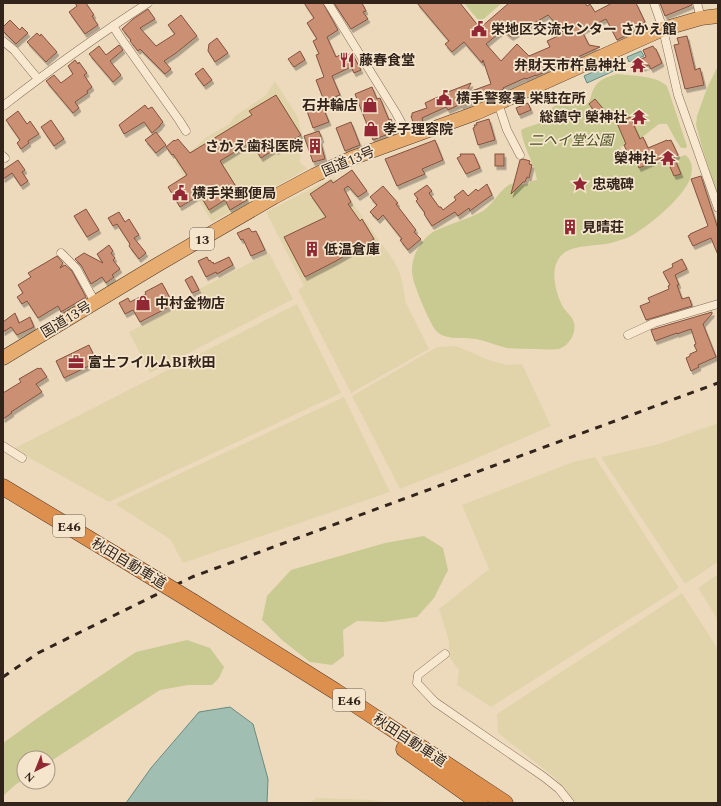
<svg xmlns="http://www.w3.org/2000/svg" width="721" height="806" viewBox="0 0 721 806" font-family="Spectral,'Noto Sans JP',serif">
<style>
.farmland{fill:#e2d4aa}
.green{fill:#c9ca91}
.water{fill:#a1beb2;stroke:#698b7f}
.building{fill:#cb8f73;stroke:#83523d;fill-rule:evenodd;filter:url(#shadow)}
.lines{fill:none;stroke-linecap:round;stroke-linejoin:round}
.minor-casing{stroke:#846a57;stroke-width:9}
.trunk-casing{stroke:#51392b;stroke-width:15}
.motorway-casing{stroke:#51392b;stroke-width:17}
.minor{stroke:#f8e8cf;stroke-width:8}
.trunk{stroke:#e7ad70;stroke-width:14}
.motorway{stroke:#dd8f4d;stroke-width:16}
.rail{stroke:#33241b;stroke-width:3;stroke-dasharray:7 7;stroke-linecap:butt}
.motorway-bridge-casing{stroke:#51392b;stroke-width:17;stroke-linecap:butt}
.motorway-bridge{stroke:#dd8f4d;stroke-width:16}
.labels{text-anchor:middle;stroke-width:3.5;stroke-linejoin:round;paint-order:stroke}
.shield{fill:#f4e5cc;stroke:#6d5e50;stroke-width:1}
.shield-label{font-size:13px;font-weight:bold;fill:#33241b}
.poi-label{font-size:14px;font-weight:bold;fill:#33241b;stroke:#f4e5cc;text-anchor:start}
.park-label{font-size:14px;font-style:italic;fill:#495022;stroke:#f4e5cc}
.street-label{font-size:14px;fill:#33241b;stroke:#f4e5cc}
</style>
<defs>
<filter id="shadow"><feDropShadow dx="2" dy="3.5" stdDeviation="0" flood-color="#0004"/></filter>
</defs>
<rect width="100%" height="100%" fill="#eddabd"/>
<g class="farmland">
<polygon points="275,81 298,117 299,124 302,133 300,162 307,169 212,222 175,161 196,147 205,138 229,124 235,116 265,96"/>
<polygon points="334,177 394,261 401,276 406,303 429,349 351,393 298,290 304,286 266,212"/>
<polygon points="269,253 293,299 150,373 129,332 202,295 199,289"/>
<polygon points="297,304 341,393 109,502 13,449"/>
<polygon points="456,346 489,360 507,365 522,364 551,426 466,463 400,489 352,396 437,347"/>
<polygon points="344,397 390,492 183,563 170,539 115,504"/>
<polygon points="718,423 718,562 685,584 601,457 659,444"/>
<polygon points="595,457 679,588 491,707 457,685 459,670 449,657 449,641 439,609 489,569 462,505 573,462"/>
<polygon points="718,574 718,620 698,588"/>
<polygon points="682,593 718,649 718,803 573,803 555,778 498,733 497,714"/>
<polygon points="317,798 371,800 393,803 308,803"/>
</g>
<g class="green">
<polygon points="464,3 502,3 480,22"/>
<polygon points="718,66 718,197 701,144 696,125 697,116 707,88"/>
<path d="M617,74C633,76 655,75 667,86L687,146L686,148H681L675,139L667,124H659L636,142L620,147L627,161L649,165L663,164L685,155C693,160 693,170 690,179C683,198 646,229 627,238C622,240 616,241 611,243C598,246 574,245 564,253C548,265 555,292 563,307C566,312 571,315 573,320C578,331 570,345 559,349C554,350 515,349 507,348C497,346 487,341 476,339C463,337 441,341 434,328C428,318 411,281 412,270C412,256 420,240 433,232C448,224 466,220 481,212C492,206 497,194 506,187C514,180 521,186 528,184C531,182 533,180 537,180C534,162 523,147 521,130C528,126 536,125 542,122C547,118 549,111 553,107C559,102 580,101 586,105C592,99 590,97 593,90C598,79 607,77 617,74Z"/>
<polygon points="424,536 443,548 448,570 434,598 417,617 384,622 357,621 343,630 344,656 332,665 310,662 282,640 262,620 267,596 291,570 385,543"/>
<polygon points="187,640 210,648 224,667 219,678 212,685 188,685 160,690 48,763 48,758 24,758 24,779 15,785 3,796 3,743 42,715 136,652"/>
</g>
<g class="water">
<polygon points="641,51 644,56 629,62 627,57"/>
<polygon points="615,62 618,69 587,83 584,76"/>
<polygon points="230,707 253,724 268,779 267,803 126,803 151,768 199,712"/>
</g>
<g class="building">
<polygon points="75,3 86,3 94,15 92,16 98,25 85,34 69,12 77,6"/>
<polygon points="304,3 323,3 338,30 327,37 336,57 342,54 343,56 345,54 346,56 352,53 361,70 354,73 351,67 332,76 340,95 324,101 316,80 324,77 316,55 319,54 313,41 317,39 307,23 314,18"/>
<polygon points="334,3 362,3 366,11 363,12 368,19 351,29"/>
<path d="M417,3H460L480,28L509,3H585L587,6L590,4L595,12L612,3H636L645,22L628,32L629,34L617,40L606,19L582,31L589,45L600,47L536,76V75L526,79L525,78L503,88L504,89L461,106V104L448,110L446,107L422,118L423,121L414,125L411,116H412V113L427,108L425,103L448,92L471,83L466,93L491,84L483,60L482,63L464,42L452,52L445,44L449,41ZM548,15L564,33L547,41L550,47L529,56L517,44L501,61L486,44L503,30L511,37Z"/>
<polygon points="660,3 692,3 692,5 665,16"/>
<polygon points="148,9 155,19 140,28 156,46 175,34 168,25 181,15 197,36 176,53 164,61 171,69 165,74 140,49 138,51 130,41 131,40 122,29 133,19"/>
<polygon points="10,20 20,30 22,27 28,33 16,44 3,31 3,27"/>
<polygon points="37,33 40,36 41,34 57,52 46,62 27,42"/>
<polygon points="687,36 695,70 700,68 704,85 685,89 674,45 679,44 677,38"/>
<polygon points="217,38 228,53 215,62 208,51 209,44"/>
<polygon points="119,45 123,50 110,61 121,75 113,82 89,54 99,46 106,55"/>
<polygon points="653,46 655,49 656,49 662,63 651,69 649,65 637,70 633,62 646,57 643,50"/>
<polygon points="300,51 305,60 294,67 288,59"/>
<polygon points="75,60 78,64 79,62 87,73 84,75 92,87 87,91 88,93 75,102 79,108 73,113 46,81 54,75 61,83 73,74 68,66"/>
<polygon points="203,68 212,80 204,86 195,74"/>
<polygon points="372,87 377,99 380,98 389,120 391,119 396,131 373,140 355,94"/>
<polygon points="276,95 301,135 276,151 275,149 261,158 251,142 220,161 240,193 243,191 247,200 230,210 225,200 209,210 200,195 180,207 168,187 187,175 173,154 172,155 166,147 174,140 175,141 178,139 190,153 252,115 249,111"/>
<polygon points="595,99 606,112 599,117 589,104"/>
<polygon points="528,103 531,110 519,115 516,108"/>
<polygon points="145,105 148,109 152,107 163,122 160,125 160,126 152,133 144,122 124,134 119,125"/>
<polygon points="322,105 329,122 313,128 307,111"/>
<polygon points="18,111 27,124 30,121 39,134 28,141 29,143 21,149 17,143 20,140 6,120"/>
<polygon points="630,117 640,139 643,137 648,148 667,140 668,141 671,140 678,155 674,157 681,174 674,176 667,160 663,162 661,158 639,168 632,153 628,154 624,145 626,144 617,123"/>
<polygon points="489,119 495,140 478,145 473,128 475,127 474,125 477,125 476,123"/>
<polygon points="51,120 64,139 54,146 41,127"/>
<polygon points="351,122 360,145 345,151 336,128"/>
<polygon points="319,131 322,139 320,140 325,159 313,162 304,136"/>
<polygon points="156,132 166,145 156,153 145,140"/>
<polygon points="435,140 443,160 422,169 425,174 397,186 385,159"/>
<polygon points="460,154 474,154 480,168 466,174 457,158 461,156"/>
<rect x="495" y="154" width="9" height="12"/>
<polygon points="523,159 530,161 529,164 532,165 529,178 527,177 525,182 523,182 511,194 520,160"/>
<polygon points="18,160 25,170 22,172 28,181 21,186 12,173 3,179 3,170"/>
<polygon points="352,170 367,191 358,197 348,186 344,189 351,202 348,204 360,221 362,219 374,239 336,261 305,277 284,237 326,217 310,194 331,180 333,183"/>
<polygon points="701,176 718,229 718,255 711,238 693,246 688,236 690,235 690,234 708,226 691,179"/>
<polygon points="487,184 492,195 482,202 470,211 469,208 458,216 455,212 432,226 424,214 425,213 416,201 418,199 414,194 427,185 432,191 429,193 439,207 441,207 443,210 456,200 454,197 463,190 468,196 476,189 478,191"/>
<polygon points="383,186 398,203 396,204 416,230 414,232 421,239 408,250 400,240 402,239 383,215 378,220 370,212 377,205 370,197"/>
<polygon points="86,209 99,230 87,237 74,216"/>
<polygon points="119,212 125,222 129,219 139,235 134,238 146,253 139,259 129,246 130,244 117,224 113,226 108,218"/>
<polygon points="249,228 252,232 256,231 265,250 251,256 243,239 241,240 237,233"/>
<polygon points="109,245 113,251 111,253 115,258 113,260 120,269 112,275 114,277 106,283 102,277 91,284 81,265 75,259 84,253 103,263 97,254"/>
<polygon points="57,256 63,263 60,268 65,265 72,271 86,297 61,312 58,306 38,318 27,301 22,304 17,297 23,293 18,285 31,277 28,273"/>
<polygon points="207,257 209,261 210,260 212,263 213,262 214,264 229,257 233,265 217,274 216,272 206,277 198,261"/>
<polygon points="682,259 687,269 675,275 679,285 677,285 682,299 689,297 692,306 646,320 640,306 650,302 648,298 669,289 668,286 670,285 663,272 673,267 672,264"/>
<polygon points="192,276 199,290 192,293 185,280"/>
<polygon points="162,283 170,298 165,300 169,307 140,322 133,310 125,314 119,303 128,298 130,302 146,294 145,292"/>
<polygon points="712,312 712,314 703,324 716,357 698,365 699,367 691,371 686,358 690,356 690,354 697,351 694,345 696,344 691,329 677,334 677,333 655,341 651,330"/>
<polygon points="15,313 19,323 30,317 34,327 17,335 11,327 3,332 3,322"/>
<polygon points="89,345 97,362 64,378 56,361"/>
<polygon points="38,368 39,369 41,368 47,377 36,384 42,392 11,412 12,413 3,419 3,393 21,382 19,379"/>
</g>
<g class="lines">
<defs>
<g id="minor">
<polyline points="328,3 396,113 409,137"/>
<polyline points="654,3 663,29 678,95 718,208"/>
<polyline points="697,3 701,18"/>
<polyline points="113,26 120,37 179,120 186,131"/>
<polyline points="3,41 14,50 38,79"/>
<polyline points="498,103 507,130 520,155"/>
<path d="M3,106C50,70 98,35 148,3"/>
<polyline points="3,156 5,158"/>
<polyline points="61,253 76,268 95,302"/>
<polyline points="628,335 654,323 718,304"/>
<polyline points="3,446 22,458"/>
<polyline points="445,654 418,675 417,683 435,702 544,777 559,789 570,803"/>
</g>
<polyline id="trunk" points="3,358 157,265 274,197 315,175 352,158 476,113 663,29 701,18 718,16"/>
<g id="motorway">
<polyline points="3,487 134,566"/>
<polyline points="193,602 335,691 505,803"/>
<polyline points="404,749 480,803"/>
</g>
</defs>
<use href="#minor" class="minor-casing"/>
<use href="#trunk" class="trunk-casing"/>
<use href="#motorway" class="motorway-casing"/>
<use href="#minor" class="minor"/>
<use href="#trunk" class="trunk"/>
<use href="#motorway" class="motorway"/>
<polyline class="rail" points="3,677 38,653 192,577 718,383"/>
<defs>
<polyline id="motorway-bridge" points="134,566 193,602"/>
</defs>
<use href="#motorway-bridge" class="motorway-bridge-casing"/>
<use href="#motorway-bridge" class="motorway-bridge"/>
</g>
<defs>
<symbol id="civic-bare" viewBox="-9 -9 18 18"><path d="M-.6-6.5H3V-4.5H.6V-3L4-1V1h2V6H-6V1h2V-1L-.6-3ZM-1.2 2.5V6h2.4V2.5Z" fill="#922833" stroke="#f4e5cc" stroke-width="2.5" paint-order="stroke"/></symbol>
<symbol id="restaurant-bare" viewBox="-9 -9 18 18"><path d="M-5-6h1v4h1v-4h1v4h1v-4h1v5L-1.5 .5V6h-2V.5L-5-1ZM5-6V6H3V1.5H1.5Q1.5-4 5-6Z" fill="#922833" stroke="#f4e5cc" stroke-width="2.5" paint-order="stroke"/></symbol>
<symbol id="temple-bare" viewBox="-9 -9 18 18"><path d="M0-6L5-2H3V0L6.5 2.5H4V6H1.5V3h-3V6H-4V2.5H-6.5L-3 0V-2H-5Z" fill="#922833" stroke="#f4e5cc" stroke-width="2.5" paint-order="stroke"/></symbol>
<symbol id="shop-bare" viewBox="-9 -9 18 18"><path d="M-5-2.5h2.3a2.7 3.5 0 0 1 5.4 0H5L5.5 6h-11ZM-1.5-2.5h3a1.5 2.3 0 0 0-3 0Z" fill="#922833" stroke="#f4e5cc" stroke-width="2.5" paint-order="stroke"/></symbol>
<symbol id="building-bare" viewBox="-9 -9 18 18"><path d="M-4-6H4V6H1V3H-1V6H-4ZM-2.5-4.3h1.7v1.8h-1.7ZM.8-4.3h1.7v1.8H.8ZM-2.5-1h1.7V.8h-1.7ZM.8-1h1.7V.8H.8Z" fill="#922833" stroke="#f4e5cc" stroke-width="2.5" paint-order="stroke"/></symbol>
<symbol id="sight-bare" viewBox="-9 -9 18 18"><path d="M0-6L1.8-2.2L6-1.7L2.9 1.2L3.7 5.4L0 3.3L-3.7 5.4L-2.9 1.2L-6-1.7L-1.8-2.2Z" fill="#922833" stroke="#f4e5cc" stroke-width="2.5" paint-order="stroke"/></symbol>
<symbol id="office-bare" viewBox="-9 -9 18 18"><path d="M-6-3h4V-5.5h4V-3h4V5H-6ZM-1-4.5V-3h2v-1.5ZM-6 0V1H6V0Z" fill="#922833" stroke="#f4e5cc" stroke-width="2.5" paint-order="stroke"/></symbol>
</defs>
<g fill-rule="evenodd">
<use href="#civic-bare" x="468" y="18" width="22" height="22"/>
<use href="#restaurant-bare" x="336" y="49" width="22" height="22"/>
<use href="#temple-bare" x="627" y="54" width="22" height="22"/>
<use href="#civic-bare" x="433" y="87" width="22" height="22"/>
<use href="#shop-bare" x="359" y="94" width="22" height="22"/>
<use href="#temple-bare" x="628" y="106" width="22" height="22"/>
<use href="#shop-bare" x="360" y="118" width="22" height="22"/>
<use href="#building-bare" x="304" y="135" width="22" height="22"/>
<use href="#temple-bare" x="657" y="147" width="22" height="22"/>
<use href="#sight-bare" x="569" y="173" width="22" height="22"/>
<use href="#civic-bare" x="169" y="182" width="22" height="22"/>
<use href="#building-bare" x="559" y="216" width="22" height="22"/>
<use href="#building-bare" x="301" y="238" width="22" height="22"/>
<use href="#shop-bare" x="132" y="292" width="22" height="22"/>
<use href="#office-bare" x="65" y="351" width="22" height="22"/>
</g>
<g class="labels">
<g class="shield">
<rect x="190" y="228" width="24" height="22" rx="3"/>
<rect x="53" y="515" width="32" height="22" rx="3"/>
<rect x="333" y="689" width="32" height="22" rx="3"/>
</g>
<g class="shield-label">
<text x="202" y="244">13</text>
<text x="69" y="531">E46</text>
<text x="349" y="705">E46</text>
</g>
<g class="poi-label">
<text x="491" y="34">栄地区交流センター さかえ館</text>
<text x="359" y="65">藤春食堂</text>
<text x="626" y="70" text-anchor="end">弁財天市杵島神社</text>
<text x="456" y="103">横手警察署 栄駐在所</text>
<text x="358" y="110" text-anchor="end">石井輪店</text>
<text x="627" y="122" text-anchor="end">総鎮守 榮神社</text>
<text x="383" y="134">孝子理容院</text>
<text x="303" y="151" text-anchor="end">さかえ歯科医院</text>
<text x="656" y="163" text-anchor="end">榮神社</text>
<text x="592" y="189">忠魂碑</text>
<text x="192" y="198">横手栄郵便局</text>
<text x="582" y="232">見晴荘</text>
<text x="324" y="254">低温倉庫</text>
<text x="155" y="308">中村金物店</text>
<text x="88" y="367">富士フイルムBI秋田</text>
</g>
<g class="park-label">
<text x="571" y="145">二ヘイ堂公園</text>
</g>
<g class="street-label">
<text transform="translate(348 161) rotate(-23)" y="5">国道13号</text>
<text transform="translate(66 319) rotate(-31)" y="5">国道13号</text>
<text transform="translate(129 563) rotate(31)" y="5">秋田自動車道</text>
<text transform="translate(410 740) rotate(33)" y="5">秋田自動車道</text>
</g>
</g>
<rect width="721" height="806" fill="none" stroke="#33241b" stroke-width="8"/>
<g transform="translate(36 770) rotate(223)"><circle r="19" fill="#f4e5cc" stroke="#a79885"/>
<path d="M0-3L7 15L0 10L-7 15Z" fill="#922833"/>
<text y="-6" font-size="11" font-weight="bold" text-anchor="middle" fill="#33241b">N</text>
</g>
</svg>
